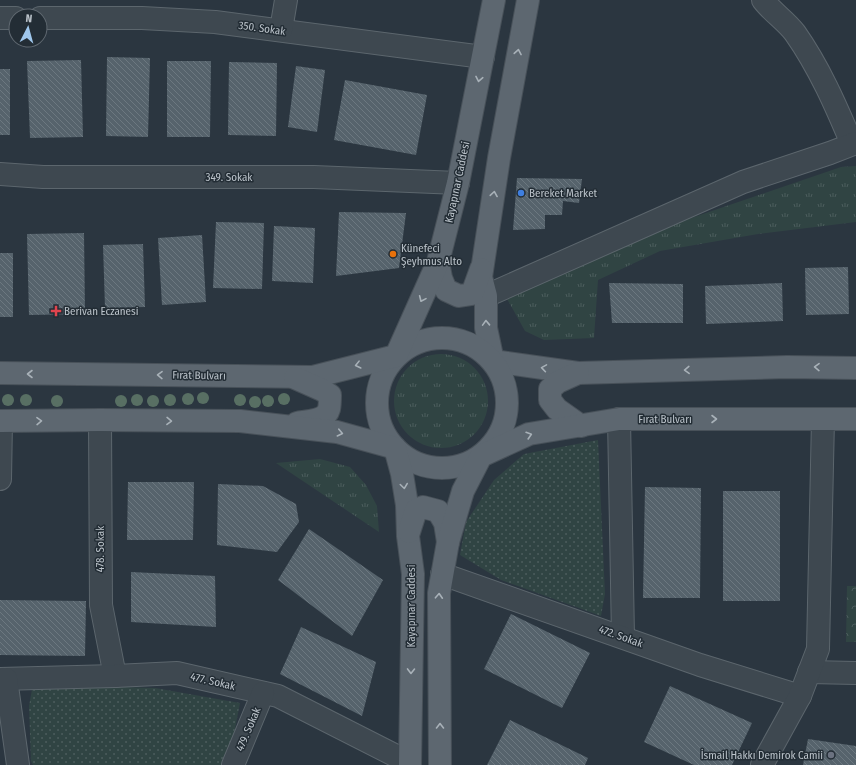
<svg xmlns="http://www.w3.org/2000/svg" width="856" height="765" viewBox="0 0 856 765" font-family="'Fira Sans Condensed',sans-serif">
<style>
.grass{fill:url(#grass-tufts)}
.forest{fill:url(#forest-crowns)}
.park{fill:url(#park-dots)}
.building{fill:url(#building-back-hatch)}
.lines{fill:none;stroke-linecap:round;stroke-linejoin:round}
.minor-casing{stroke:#5c666d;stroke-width:24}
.major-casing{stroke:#485159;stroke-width:24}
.minor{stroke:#3e4850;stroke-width:22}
.major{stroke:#5d6770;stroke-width:22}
.tree{fill:#586f63}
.oneway{stroke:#a8b1b8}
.shop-dot{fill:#3f7fe0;stroke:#232d35;stroke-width:1.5}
.food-dot{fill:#e8710a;stroke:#232d35;stroke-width:1.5}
.health-dot{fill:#e0444e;stroke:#232d35;stroke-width:1.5}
.worship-dot{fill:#6b7280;stroke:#232d35;stroke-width:1.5}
.labels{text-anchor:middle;stroke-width:3;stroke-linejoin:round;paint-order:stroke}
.street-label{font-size:11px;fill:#bbc3ca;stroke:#232d35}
.poi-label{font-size:11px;fill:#bbc3ca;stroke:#232d35;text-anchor:start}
</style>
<defs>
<pattern id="grass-tufts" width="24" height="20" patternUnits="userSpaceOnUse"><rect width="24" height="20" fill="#304443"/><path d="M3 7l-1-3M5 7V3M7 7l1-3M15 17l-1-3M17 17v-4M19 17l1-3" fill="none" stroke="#4c5d5d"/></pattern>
<pattern id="forest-crowns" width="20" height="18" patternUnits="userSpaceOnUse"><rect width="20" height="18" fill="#304443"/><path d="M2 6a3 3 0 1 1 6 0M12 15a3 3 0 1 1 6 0" fill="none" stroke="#4c5d5d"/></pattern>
<pattern id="park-dots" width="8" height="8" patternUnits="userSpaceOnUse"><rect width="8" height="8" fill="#304443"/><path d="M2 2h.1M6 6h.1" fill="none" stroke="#4c5d5d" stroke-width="1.8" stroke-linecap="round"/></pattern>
<pattern id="building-back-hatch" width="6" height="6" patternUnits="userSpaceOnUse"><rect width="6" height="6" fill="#56636c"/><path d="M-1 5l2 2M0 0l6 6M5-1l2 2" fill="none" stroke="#6c7880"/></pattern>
</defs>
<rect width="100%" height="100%" fill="#2b3640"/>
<g class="grass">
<polygon points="856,166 856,222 758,234 660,251 598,280 594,338 544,340 525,331 506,297 659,229 841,167"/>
<circle cx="441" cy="401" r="47"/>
<polygon points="320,459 350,467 366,485 377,506 379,532 276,463"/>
</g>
<polygon class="forest" points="847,586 856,586 856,642 846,642"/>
<g class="park">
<polygon points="598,440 605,594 601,616 501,580 460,555 466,522 494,480 524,454"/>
<polygon points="33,684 155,688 240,703 234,734 221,765 33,765 31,761 29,706"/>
</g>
<g class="building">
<polygon points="107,57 150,58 148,137 106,136"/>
<polygon points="81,60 83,137 30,138 27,61"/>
<polygon points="167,61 211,61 210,137 167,137"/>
<polygon points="229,62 277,63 276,136 228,135"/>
<polygon points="296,66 325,70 317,132 288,127"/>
<rect x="0" y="69" width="10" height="66"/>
<polygon points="345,80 427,95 416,155 334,140"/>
<polygon points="517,178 582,179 579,203 563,201 562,215 545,215 545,229 513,230"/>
<polygon points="339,212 406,213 399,268 336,276"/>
<polygon points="216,222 264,223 262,289 213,288"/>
<polygon points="274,226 315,228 313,283 272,281"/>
<polygon points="84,233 85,314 29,315 27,234"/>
<polygon points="202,235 206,302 162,305 158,238"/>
<polygon points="143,244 145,307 105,308 103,245"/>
<rect x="0" y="253" width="13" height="64"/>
<polygon points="848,267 849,314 806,315 805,268"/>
<polygon points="609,283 683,284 683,323 612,323"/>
<polygon points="782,283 783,321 706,324 705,286"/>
<polygon points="128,482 194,482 193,540 127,540"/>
<polygon points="218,484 263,486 296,504 299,522 277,552 217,545"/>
<polygon points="645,487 701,488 700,598 643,598"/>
<rect x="723" y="491" width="57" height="110"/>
<polygon points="309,529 383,580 352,636 278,580"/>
<polygon points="131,572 215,576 216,627 131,622"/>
<polygon points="0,600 86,601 85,656 0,655"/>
<polygon points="511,614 590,653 562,708 484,669"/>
<polygon points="301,627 376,662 362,716 280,674"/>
<polygon points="670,686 752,723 732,765 694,765 644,742"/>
<polygon points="510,720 588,758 585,765 487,765"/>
<polygon points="808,739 856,746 856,765 803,765"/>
</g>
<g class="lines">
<defs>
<g id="minor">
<path d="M763,0C772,12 786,21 795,33C819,67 836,106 852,144"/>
<polyline points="0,18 16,18"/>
<polyline points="40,18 142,18 215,22 483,57"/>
<polyline points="281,30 286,0"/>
<polyline points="0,174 43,177 314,177 458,183"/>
<polyline points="486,296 743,182 830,153 856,143"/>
<polyline points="619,419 623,637"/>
<polyline points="100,420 101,605 115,676"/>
<polyline points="0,479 1,421"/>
<polyline points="442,574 700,665 800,696"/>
<polyline points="809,672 856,673"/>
<polyline points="0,679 115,676 177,673 278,696 410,763"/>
<polyline points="6,679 18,765"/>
<polyline points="233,765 263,693"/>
<polyline points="762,765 800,696 818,649 823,419"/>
</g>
<g id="major">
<polyline points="528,0 499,158 481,277 486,296 486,328 493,361 578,373 787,367 856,368"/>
<polyline points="438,262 441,278 446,290 459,296 472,294 481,269"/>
<circle cx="442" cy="403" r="65"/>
<polyline points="0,373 313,377 396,356 438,262 458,183 494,0"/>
<polyline points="578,373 558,382 550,389 550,400 557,409 581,426"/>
<path d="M295,378L322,390L330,395C330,400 330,405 329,409C326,421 307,421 297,423"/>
<polyline points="0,421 100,420 240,421 337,432 395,448 402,474 407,505 408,536 413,574 410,765"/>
<polyline points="409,532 416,510 423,507 438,511 445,523 448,542"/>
<polyline points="440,765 439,593 448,542 463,491 481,456 529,434 619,419 856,419"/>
</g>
</defs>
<use href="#minor" class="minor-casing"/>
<use href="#major" class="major-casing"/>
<use href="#minor" class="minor"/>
<use href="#major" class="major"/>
</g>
<g class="tree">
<circle cx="203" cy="398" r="6"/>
<circle cx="188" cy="399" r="6"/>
<circle cx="284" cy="399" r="6"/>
<circle cx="8" cy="400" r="6"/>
<circle cx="26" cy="400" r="6"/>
<circle cx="137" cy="400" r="6"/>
<circle cx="170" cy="400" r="6"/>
<circle cx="240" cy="400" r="6"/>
<circle cx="57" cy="401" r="6"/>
<circle cx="121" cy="401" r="6"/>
<circle cx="153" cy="401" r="6"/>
<circle cx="268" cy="401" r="6"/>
<circle cx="255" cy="402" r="6"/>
</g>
<defs><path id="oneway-chevron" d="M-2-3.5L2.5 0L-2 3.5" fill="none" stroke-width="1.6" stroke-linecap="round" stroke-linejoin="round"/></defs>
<g class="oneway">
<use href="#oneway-chevron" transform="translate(518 52) rotate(-80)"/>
<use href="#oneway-chevron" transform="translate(479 79) rotate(101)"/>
<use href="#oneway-chevron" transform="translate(494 194) rotate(-81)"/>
<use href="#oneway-chevron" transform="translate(422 299) rotate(114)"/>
<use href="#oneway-chevron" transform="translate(486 323) rotate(-92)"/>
<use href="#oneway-chevron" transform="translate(358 365) rotate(166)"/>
<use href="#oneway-chevron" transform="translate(817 367) rotate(-179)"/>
<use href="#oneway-chevron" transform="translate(544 368) rotate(-171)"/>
<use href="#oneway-chevron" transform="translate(687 370) rotate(178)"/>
<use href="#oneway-chevron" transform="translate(30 374) rotate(-180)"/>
<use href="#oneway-chevron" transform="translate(160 375) rotate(-179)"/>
<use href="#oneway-chevron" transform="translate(714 419)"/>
<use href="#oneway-chevron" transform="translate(39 421) rotate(-1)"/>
<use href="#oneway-chevron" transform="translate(169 421) rotate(1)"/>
<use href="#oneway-chevron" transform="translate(340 433) rotate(13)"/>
<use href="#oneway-chevron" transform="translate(529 435) rotate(-17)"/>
<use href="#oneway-chevron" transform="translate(404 486) rotate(82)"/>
<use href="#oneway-chevron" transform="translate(439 596) rotate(-87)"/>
<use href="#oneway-chevron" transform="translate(411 671) rotate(91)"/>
<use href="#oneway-chevron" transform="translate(440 726) rotate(-90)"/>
</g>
<circle class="shop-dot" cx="521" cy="193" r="4"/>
<circle class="food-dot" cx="393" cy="254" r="4"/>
<path class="health-dot" d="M54 305h4v4h4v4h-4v4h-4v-4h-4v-4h4z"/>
<circle class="worship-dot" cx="831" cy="755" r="4"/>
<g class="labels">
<g class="street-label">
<text transform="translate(262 28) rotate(8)" y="4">350. Sokak</text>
<text x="229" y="181">349. Sokak</text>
<text transform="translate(457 182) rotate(-78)" y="4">Kayapınar Caddesi</text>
<text transform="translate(199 375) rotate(1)" y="4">Fırat Bulvarı</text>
<text x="665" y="423">Fırat Bulvarı</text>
<text transform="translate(100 549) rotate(-90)" y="4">478. Sokak</text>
<text transform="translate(411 606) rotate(-90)" y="4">Kayapınar Caddesi</text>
<text transform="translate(621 636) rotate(20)" y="4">472. Sokak</text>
<text transform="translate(213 681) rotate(13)" y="4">477. Sokak</text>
<text transform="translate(248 729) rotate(-67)" y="4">479. Sokak</text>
</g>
<g class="poi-label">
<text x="529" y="197">Bereket Market</text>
<text x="401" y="252">Künefeci<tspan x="401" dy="13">Şeyhmus Alto</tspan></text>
<text x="64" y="315">Berivan Eczanesi</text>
<text x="823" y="759" text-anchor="end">İsmail Hakkı Demirok Camii</text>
</g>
</g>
<g transform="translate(28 28) rotate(6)"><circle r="19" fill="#232d35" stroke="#606971"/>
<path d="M0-3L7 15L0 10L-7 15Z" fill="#9fc7ec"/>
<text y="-6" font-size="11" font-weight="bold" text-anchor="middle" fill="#bbc3ca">N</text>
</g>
</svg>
